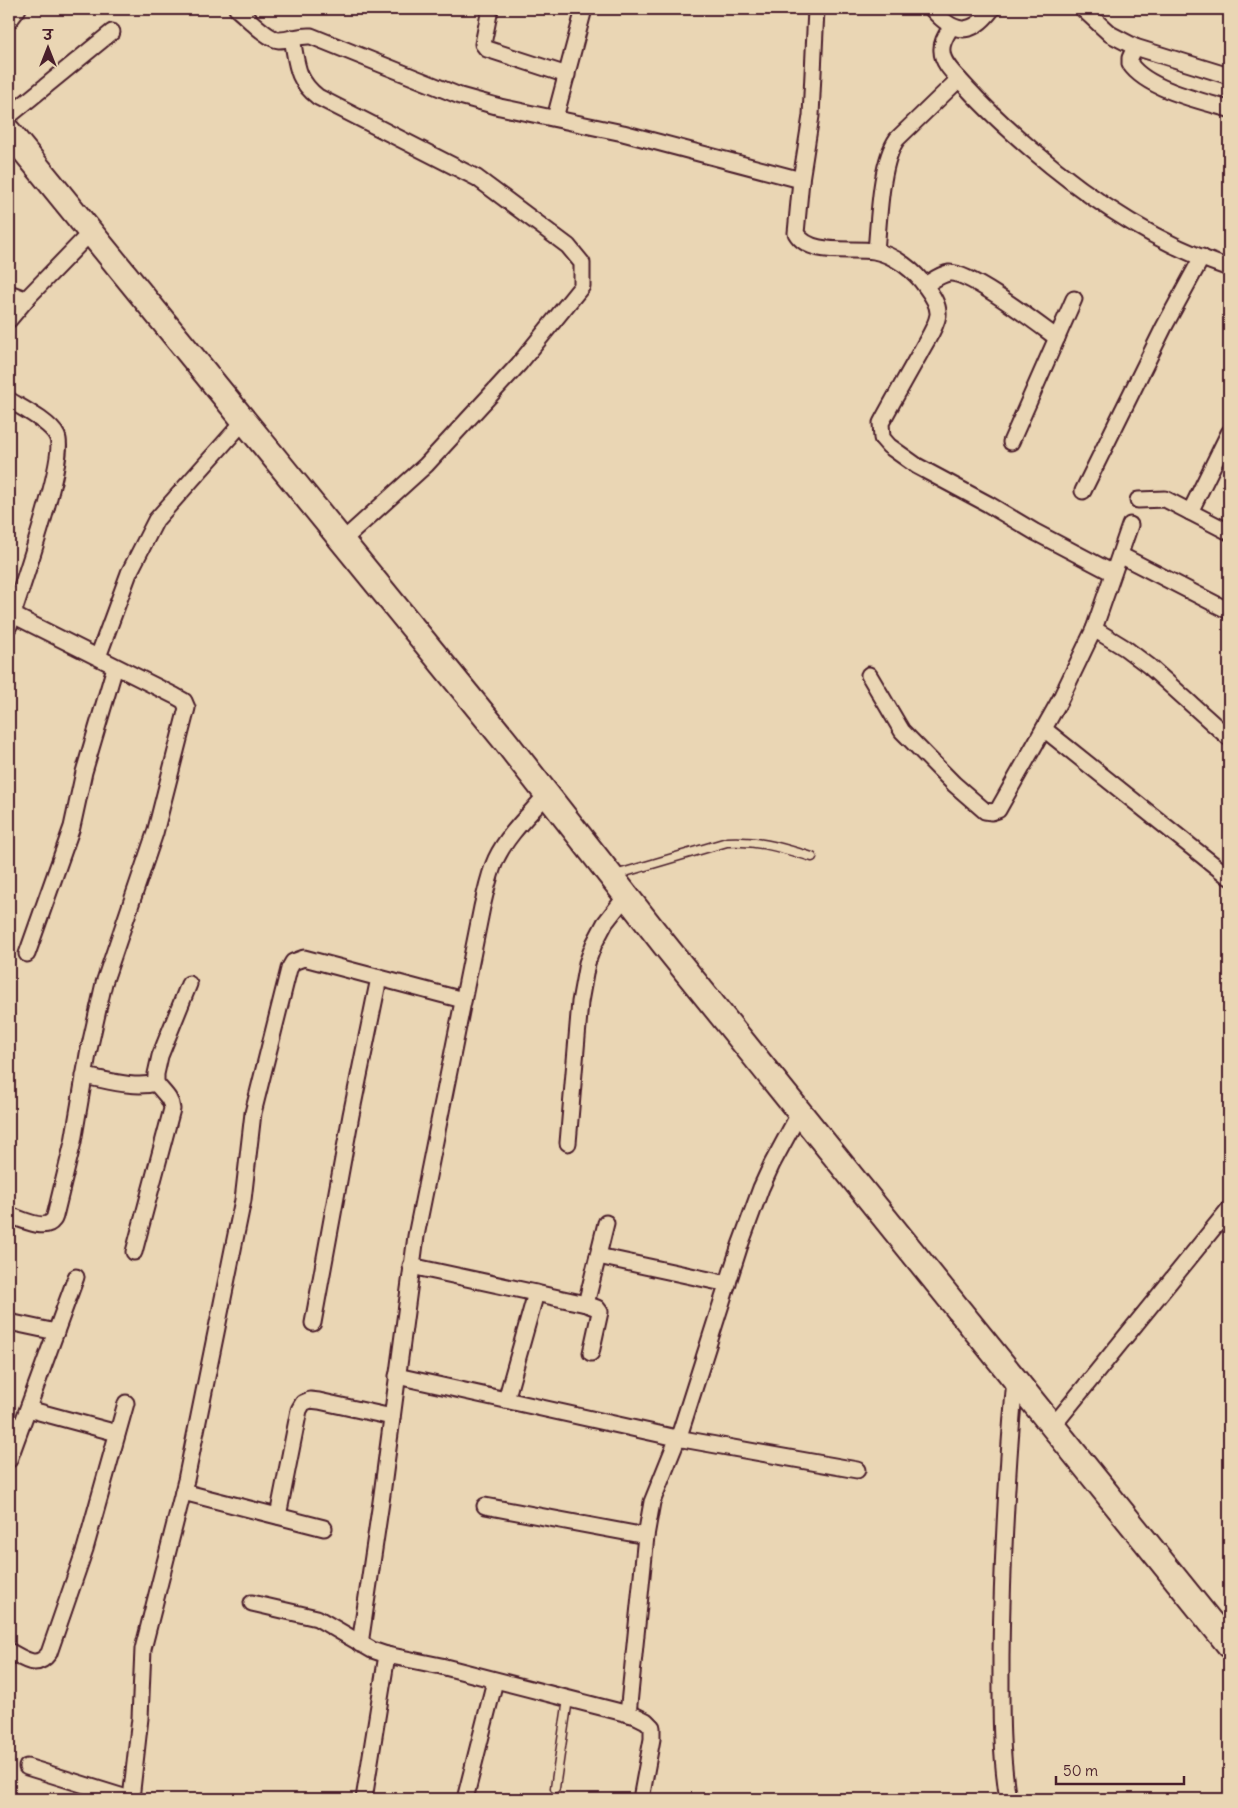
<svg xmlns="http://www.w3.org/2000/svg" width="1238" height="1808" viewBox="0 0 1238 1808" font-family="Delius,'Playpen Sans Deva',sans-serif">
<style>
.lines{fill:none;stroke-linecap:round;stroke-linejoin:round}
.service-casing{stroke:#4a1f2b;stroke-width:11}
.minor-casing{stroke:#4a1f2b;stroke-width:19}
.primary-casing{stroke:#4a1f2b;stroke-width:28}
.service{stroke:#ead6b4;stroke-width:8}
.minor{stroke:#ead6b4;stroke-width:15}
.primary{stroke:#ead6b4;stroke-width:24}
</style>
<rect width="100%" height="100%" fill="#ead6b4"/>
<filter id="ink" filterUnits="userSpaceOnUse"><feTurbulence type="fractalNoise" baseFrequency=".02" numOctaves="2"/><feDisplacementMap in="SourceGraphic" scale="10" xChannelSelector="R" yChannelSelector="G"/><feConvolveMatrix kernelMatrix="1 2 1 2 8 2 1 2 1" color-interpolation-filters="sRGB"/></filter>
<g filter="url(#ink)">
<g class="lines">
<defs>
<g id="service">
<path d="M615,875L727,842C759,840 782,848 812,857"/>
<polyline points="555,1788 568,1699"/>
</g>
<g id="minor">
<path d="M237,9C247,17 267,39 279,40C290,40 300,35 311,36L460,96L500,107L623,133L801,180"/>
<polyline points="490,9 483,44 487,49 567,75"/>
<path d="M816,9L811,116L801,180L796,233C810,257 851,247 874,251C895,255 915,271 926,287C932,295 939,305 938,315C936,328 926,341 920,353C907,376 894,399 881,423L882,438L889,446L917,466L988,504L1035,532L1113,573"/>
<path d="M932,9C954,34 971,37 992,9"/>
<polyline points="1083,9 1110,34 1135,47 1229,76"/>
<polyline points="9,21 18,9"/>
<path d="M951,27C947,34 941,42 942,51C942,65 959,78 967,88C987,110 1009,130 1031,149C1090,200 1155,243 1229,268"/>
<path d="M292,38C297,64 296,80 318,97L477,178L568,246L582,263V286L519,364L426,465L341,542"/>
<path d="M1135,47L1130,58V64C1147,89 1201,101 1229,109"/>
<polyline points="9,116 112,32"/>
<polyline points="555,118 584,9"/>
<path d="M876,251C879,221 880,163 897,139L959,79"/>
<path d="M925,285C932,281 941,274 949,273C969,271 1038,324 1057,338"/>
<polyline points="9,293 25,299"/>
<polyline points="9,320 30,295 90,233"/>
<path d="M9,400C22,408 50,422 57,436C68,457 18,597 9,626"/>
<polyline points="1011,442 1074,299"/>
<polyline points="1083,491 1164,327 1202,257"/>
<polyline points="1138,500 1165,499 1229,532"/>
<polyline points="1190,512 1229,433"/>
<polyline points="1120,555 1229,611"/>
<polyline points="1094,629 1125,648 1149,666 1229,738"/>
<polyline points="98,657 129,573 156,520 243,422"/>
<polyline points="869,675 902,731 954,784 985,811 992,812 998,810 1060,700 1094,629 1130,525"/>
<polyline points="1044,729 1229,877"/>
<polyline points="27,954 72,827 84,772 115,667"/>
<path d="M84,1076C107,1080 134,1089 156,1083"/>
<polyline points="568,1143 580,1002 587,963 594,944 605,923 626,896"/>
<path d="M9,1215C19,1218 45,1232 53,1220C55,1218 55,1215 56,1212L73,1142L88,1054L104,983L155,833L187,708L184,701L175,696L13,615"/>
<path d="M134,1252L172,1109C171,1097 162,1092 156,1083V1074L160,1056L189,984"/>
<polyline points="598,1256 728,1284"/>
<polyline points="411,1266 586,1304 597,1308 600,1312 591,1353"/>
<polyline points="586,1304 606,1223"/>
<polyline points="9,1322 56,1332"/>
<polyline points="313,1323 351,1115 379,978"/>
<polyline points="397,1376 677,1438 857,1470"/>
<polyline points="506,1400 536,1293"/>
<polyline points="28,1409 117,1433"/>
<polyline points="1053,1426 1229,1209"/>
<polyline points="9,1460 76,1277"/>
<polyline points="183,1492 324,1528"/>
<polyline points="485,1506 646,1536"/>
<polyline points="278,1516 299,1410 303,1403 310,1400 319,1401 392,1417"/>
<polyline points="252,1603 317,1618 372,1650 387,1655 441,1666 636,1716 646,1721 652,1727 652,1739 641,1799"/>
<path d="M360,1644L381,1502L416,1236L482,907C486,891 489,874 496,859C508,834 529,815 547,794"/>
<path d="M9,1651C24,1659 37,1670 49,1653L85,1549L126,1403"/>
<polyline points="628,1714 646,1536 652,1502 681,1430 739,1248 761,1188 772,1164 800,1112"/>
<polyline points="27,1767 130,1799"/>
<polyline points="131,1799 140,1718 143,1649 186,1480 243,1200 253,1113 289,969 293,962 304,958 463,1000"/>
<polyline points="364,1799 387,1655"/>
<polyline points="465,1799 495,1681"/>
<path d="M1008,1799C1000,1751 1001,1704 1001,1656C1002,1563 1007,1471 1015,1379"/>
</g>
<polyline id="primary" points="9,132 506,742 664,944 1229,1645"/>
</defs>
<use href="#service" class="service-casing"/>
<use href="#minor" class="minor-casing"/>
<use href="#primary" class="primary-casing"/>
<use href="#service" class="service"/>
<use href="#minor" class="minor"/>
<use href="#primary" class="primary"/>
</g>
</g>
<rect width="1238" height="1808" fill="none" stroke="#ead6b4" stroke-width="30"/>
<rect x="15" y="15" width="1208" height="1778" fill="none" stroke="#4a1f2b" stroke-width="2" filter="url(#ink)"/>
<g transform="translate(48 48)" stroke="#ead6b4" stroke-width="4" paint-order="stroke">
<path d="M0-4L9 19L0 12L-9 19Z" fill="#4a1f2b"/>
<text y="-8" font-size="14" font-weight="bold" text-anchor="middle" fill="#4a1f2b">उ</text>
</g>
<path d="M1056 1776v8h128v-8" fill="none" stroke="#4a1f2b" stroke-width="2.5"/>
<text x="1063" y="1776" font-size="15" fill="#4a1f2b" stroke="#ead6b4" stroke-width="4" paint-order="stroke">50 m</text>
</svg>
